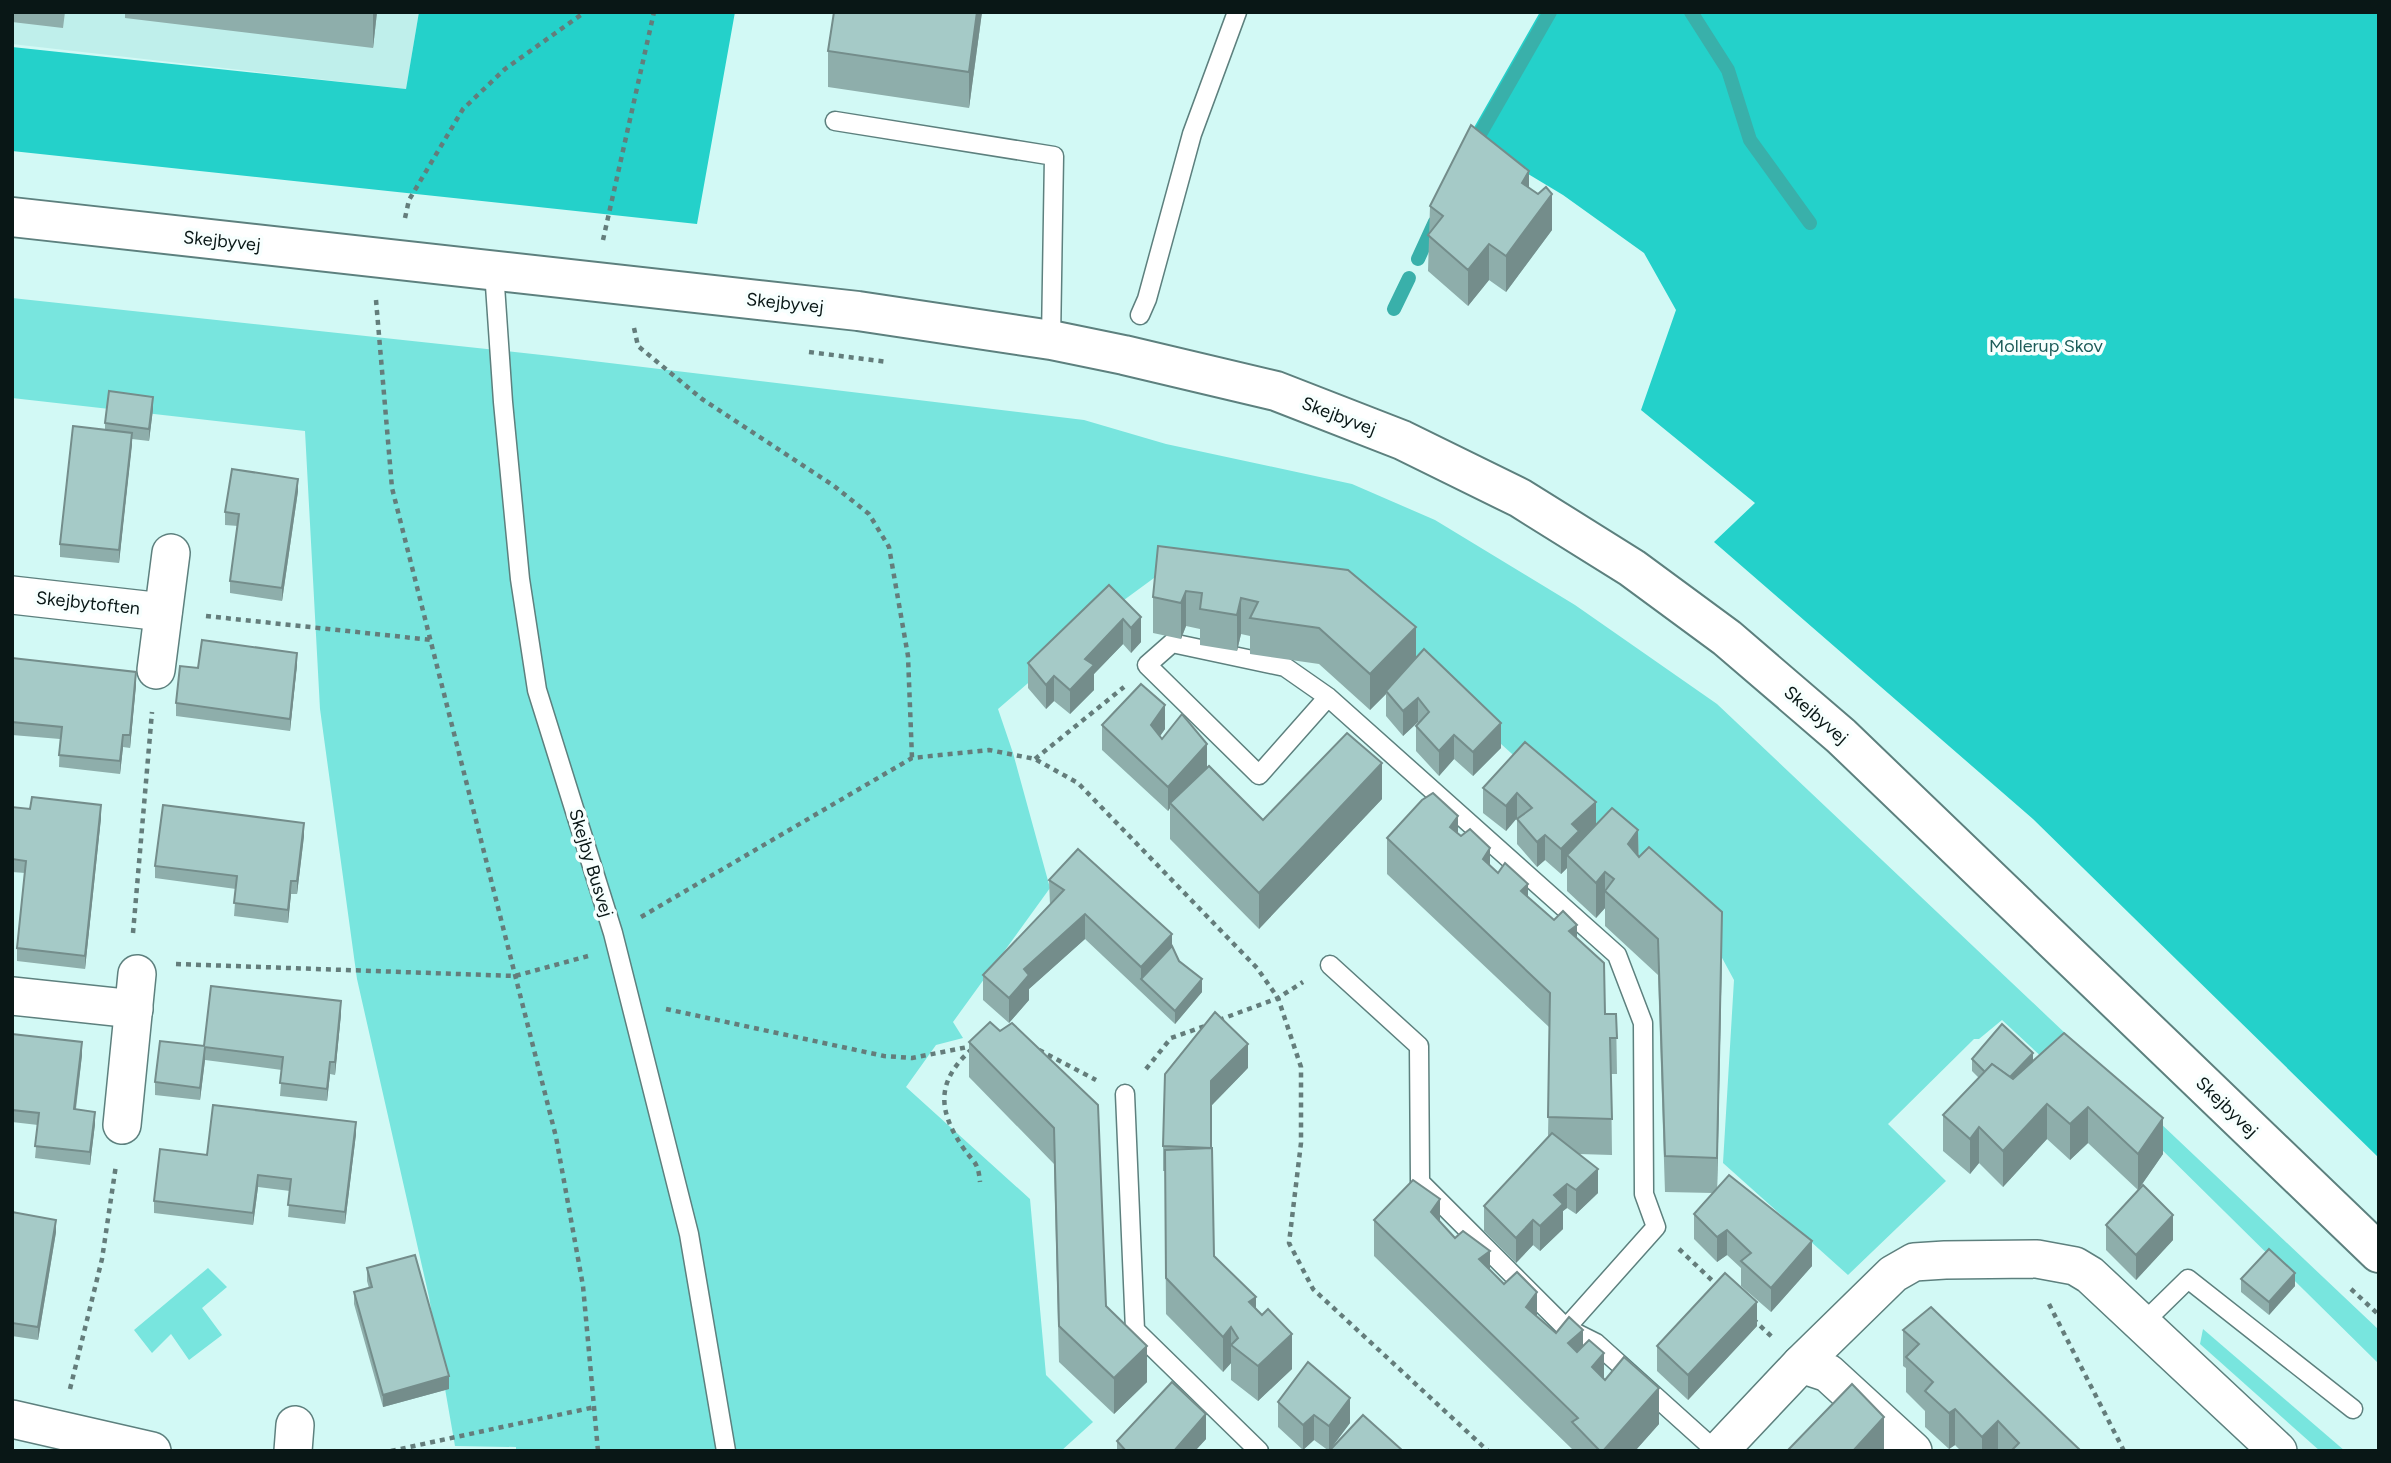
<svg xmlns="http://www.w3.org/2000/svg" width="2391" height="1463" viewBox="0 0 2391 1463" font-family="Figtree,sans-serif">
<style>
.built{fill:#bfefeb}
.green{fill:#78e5de}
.forest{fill:#24d1ca}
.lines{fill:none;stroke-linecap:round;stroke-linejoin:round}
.stream{stroke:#39b0aa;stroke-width:14}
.lane-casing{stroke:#5d807e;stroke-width:21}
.street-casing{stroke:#5d807e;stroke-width:40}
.secondary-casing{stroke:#5d807e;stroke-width:42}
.path{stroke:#647d7b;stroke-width:4.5;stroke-dasharray:5 5;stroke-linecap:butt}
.lane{stroke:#fff;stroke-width:18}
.street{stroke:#fff;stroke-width:37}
.secondary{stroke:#fff;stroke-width:38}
.wall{fill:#8eaeab}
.shaded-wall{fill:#748d8b}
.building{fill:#a5cac7;stroke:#748d8b;stroke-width:2}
.labels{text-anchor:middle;stroke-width:7;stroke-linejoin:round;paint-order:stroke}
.street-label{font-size:18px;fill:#091716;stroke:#f7fffe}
.park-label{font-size:18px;fill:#1c5c59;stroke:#f7fffe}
</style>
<rect width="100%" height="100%" fill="#d2f9f5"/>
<polygon class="built" points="12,12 419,12 406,89 12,44"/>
<g class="green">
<polygon points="12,298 551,356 1084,420 1166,444 1352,484 1435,520 1575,605 1717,704 2379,1330 2379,1364 2069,1058 2046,1061 2002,1020 1979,1039 1974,1039 1888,1124 1946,1181 1848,1275 1723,1163 1734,980 1707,930 1356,613 1154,578 1124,600 998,709 1013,753 1050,888 953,1022 963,1038 936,1045 906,1087 1030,1199 1046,1375 1093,1422 1061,1451 516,1451 516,1447 455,1446 429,1297 357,979 320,709 305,431 12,398"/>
<polygon points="208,1268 227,1287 202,1308 222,1335 189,1360 171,1334 152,1353 134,1330"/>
<polygon points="2203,1329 2345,1451 2320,1451 2200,1344"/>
</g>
<g class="forest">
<polygon points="419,12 735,12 697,224 12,151 12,47 406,89"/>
<polygon points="1540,12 2379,12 2379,1158 2033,819 1714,542 1755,503 1641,410 1676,310 1644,253 1563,195 1468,138"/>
</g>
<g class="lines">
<g class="stream">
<polyline points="1691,12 1728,70 1750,140 1810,223"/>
<polyline points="1472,148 1550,12"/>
<polyline points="1418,259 1435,222"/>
<polyline points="1394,309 1409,278"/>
</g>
<defs>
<g id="lane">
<polyline points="835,121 1054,156 1051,340"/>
<polyline points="494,271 503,402 520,579 537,690 613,933 689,1234 726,1451"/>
<polyline points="1140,315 1147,299 1192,134 1237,12"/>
<polyline points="1328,697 1259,775 1147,665 1172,643 1285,667 1328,697 1617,955 1643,1023 1644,1194 1656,1227 1566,1328 1420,1182 1419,1046 1330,965"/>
<polyline points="1125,1094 1135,1330 1259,1451"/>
<polyline points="2142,1324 2188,1279 2353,1409"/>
<polyline points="1566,1328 1596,1343 1716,1451"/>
</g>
<g id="street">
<polyline points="12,595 163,612"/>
<polyline points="156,670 171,553"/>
<polyline points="12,996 134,1009"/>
<polyline points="122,1125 137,974"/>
<polyline points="1801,1364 1828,1373 1913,1451"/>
<polyline points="12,1419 152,1451"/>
<polyline points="293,1451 295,1425"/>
<polyline points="1719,1451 1801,1364 1893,1274 1914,1262 1945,1260 2037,1259 2075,1266 2090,1275 2278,1451"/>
</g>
<polyline id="secondary" points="12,217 858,311 1051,340 1124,355 1276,391 1402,440 1520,498 1632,568 1727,638 1841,736 2379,1253"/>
</defs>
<use href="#lane" class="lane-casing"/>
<use href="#street" class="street-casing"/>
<use href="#secondary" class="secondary-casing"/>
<g class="path">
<polyline points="405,218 409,200 463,109 505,69 585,12"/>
<polyline points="603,240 654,12"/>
<polyline points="376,300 392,488 556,1137 583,1286 598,1451"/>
<polyline points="634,328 638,346 702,399 834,486 869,514 889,547 908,656 912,758"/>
<polyline points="809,352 888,362"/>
<polyline points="206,616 432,640"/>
<polyline points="1035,759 1124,687"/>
<polyline points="641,917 912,758 989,750 1035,759 1078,783 1257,968 1278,998 1301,1067 1301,1143 1289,1243 1313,1289 1488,1451"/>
<polyline points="133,933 152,712"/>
<polyline points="176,964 515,976 588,956"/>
<polyline points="666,1009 884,1056 912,1058 973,1046"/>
<polyline points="1219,1020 1278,998 1303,982"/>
<path d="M972,1049C936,1081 937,1110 964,1149C975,1164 978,1162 980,1182"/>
<polyline points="1039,1050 1096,1080"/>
<polyline points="1146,1069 1171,1038 1208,1025"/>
<polyline points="1679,1249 1719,1287"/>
<polyline points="2351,1289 2379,1315"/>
<polyline points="2049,1304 2124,1451"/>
<polyline points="1753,1319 1772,1337"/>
<polyline points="70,1389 102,1259 116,1165"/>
<polyline points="391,1451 595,1407"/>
</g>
<use href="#lane" class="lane"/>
<use href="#street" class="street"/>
<use href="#secondary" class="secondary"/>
</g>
<g class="wall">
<polygon points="12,12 65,12 63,28 12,22"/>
<polygon points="125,12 377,12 373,48 125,18"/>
<polygon points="834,12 982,12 969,108 828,87 828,51"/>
<polygon points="1529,188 1552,230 1506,292 1489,280 1468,306 1428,271 1430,206"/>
<polygon points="153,409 149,441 132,439 119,563 60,557 60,544 105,430 105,423"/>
<polygon points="298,491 282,601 230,593 230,581 238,526 225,525 225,512"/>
<polygon points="1158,546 1416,658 1501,748 1473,776 1454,759 1439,776 1416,751 1416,726 1418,723 1418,722 1403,736 1386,716 1386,694 1370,710 1319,664 1250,654 1250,636 1241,634 1237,651 1200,645 1200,629 1186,626 1181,639 1153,633 1153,597"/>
<polygon points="1109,585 1141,642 1131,653 1123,644 1094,674 1094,690 1070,714 1054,701 1046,709 1028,688 1028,663"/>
<polygon points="12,658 136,685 130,748 123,747 120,774 59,767 60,739 12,735"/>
<polygon points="297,665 290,731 176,716 176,703"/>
<polygon points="1102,725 1165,729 1160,736 1162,739 1207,767 1263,820 1382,799 1259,929 1170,839 1170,808 1168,811 1102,750"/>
<polygon points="1525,742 1596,824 1638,830 1639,857 1722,948 1717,1188 1812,1266 1771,1312 1741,1286 1741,1268 1727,1255 1717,1262 1694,1239 1694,1214 1713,1193 1665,1192 1658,975 1605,926 1605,908 1596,918 1567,891 1567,868 1561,874 1545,860 1537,867 1517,844 1517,818 1506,831 1483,813 1483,788"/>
<polygon points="12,807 101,818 85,969 17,961 17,948 25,873 12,872"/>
<polygon points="1458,834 1498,873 1528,897 1577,939 1605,1014 1616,1014 1617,1074 1611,1074 1612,1155 1579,1154 1598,1193 1576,1214 1567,1208 1563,1211 1563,1229 1540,1251 1533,1245 1516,1263 1484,1231 1484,1206 1548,1136 1550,1028 1387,874 1387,838"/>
<polygon points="304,836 297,894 291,894 288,923 234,916 236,889 155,878 155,866"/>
<polygon points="1049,880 1172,946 1179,961 1202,992 1175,1024 1085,939 1029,989 1029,1000 1009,1023 983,1000 983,975 1050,905"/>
<polygon points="341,1014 335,1075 330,1074 327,1101 280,1096 282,1070 205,1060 200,1100 155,1095 155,1082 204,1046"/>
<polygon points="12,1034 82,1055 76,1109 95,1124 90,1165 35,1158 38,1125 12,1122"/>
<polygon points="969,1042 1098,1105 1106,1306 1147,1382 1114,1414 1059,1362 1054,1164 969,1077"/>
<polygon points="1972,1059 2033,1060 2163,1154 2138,1190 2088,1143 2070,1160 2047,1139 2003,1187 1979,1163 1970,1174 1943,1151 1943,1115 1979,1078 1972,1071"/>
<polygon points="1248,1068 1211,1106 1214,1256 1256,1309 1292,1369 1258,1401 1231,1380 1231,1363 1223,1372 1166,1314 1165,1171 1163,1171 1163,1146"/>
<polygon points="356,1134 345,1224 288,1217 290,1191 258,1187 253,1225 154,1213 154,1201 207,1155"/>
<polygon points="12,1212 56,1232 38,1340 12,1336"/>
<polygon points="1374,1220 1440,1222 1455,1238 1537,1316 1556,1333 1583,1346 1604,1379 1659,1424 1635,1451 1572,1451 1572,1449 1374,1256"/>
<polygon points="2106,1225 2173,1240 2136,1280 2106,1250"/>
<polygon points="367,1268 449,1389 383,1407 354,1304 354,1292 369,1288 367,1281"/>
<polygon points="2241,1279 2295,1286 2269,1315 2241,1292"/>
<polygon points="1757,1326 1688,1400 1657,1371 1657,1346"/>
<polygon points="1903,1330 2081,1451 1961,1451 1955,1445 1949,1449 1925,1427 1925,1411 1906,1392 1906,1368 1903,1366"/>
<polygon points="1278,1402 1350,1423 1329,1451 1314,1440 1303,1450 1278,1427"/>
<polygon points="1206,1439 1195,1451 1117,1451 1117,1441"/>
</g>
<g class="shaded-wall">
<polygon points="373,12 377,12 373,48"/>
<polygon points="977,12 982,12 969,108 969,72"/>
<polygon points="1529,171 1529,207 1522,183"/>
<polygon points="1552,194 1552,230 1506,292 1506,256"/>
<polygon points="1489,244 1489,280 1468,306 1468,270"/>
<polygon points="153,397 153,409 149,441 149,429"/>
<polygon points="132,433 132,445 119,563 119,550"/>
<polygon points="298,479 298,491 282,601 282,588"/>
<polygon points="1186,591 1186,626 1181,639 1181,603"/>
<polygon points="1241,598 1241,634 1237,651 1237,615"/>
<polygon points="1141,617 1141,642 1131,653 1131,628"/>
<polygon points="1123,619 1123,644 1094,674 1094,690 1070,714 1070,690 1085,659"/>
<polygon points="1416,627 1416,663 1386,691 1386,694 1370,710 1370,674"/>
<polygon points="297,653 297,665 290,731 290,719"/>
<polygon points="136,672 136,685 130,748 130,735"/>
<polygon points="1054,676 1054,701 1046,709 1046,685"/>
<polygon points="1418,698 1418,722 1403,736 1403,711"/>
<polygon points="1165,705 1165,729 1151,749 1151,725"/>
<polygon points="1501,723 1501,748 1473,776 1473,752"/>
<polygon points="123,735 123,747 120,774 120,761"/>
<polygon points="1454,735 1454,759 1439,776 1439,751"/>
<polygon points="1207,744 1207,769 1170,803 1170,808 1168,811 1168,787"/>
<polygon points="1382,763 1382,799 1259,929 1259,893"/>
<polygon points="1517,793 1517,818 1506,831 1506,806"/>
<polygon points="1596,802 1596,826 1567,855 1567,868 1561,874 1561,849 1572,824"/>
<polygon points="101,805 101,818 85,969 85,956"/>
<polygon points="1458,816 1458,852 1450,827"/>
<polygon points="304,823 304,836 297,894 297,881"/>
<polygon points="1638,830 1638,866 1628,844"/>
<polygon points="1545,835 1545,860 1537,867 1537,842"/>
<polygon points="1490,848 1490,884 1483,859"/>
<polygon points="1605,872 1605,908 1596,918 1596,883"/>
<polygon points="291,881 291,894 288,923 288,910"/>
<polygon points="1528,884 1528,920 1521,891"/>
<polygon points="1722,912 1722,948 1717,1193 1717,1158"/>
<polygon points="1085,914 1085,939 1029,989 1029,1000 1009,1023 1009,998 1024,969"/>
<polygon points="1577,925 1577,961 1569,931"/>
<polygon points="1172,934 1172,959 1141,979 1141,992 1141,967"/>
<polygon points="1202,979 1202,992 1175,1024 1175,1011"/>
<polygon points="341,1001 341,1014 335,1075 335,1062"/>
<polygon points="82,1042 82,1055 74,1121 74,1109"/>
<polygon points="1248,1044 1248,1068 1211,1106 1211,1081"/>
<polygon points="205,1047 205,1060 200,1100 200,1088"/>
<polygon points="2033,1053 2033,1066 2000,1086"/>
<polygon points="330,1062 330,1074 327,1101 327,1089"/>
<polygon points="2047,1104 2047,1139 2003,1187 2003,1151"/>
<polygon points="2088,1107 2088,1143 2070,1160 2070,1124"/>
<polygon points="95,1112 95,1124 90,1165 90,1152"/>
<polygon points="2163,1118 2163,1154 2138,1190 2138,1154"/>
<polygon points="356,1122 356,1134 345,1224 345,1212"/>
<polygon points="1979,1127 1979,1163 1970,1174 1970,1139"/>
<polygon points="1598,1169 1598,1193 1576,1214 1576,1190"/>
<polygon points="258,1175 258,1187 253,1225 253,1213"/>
<polygon points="1567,1184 1567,1208 1563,1211 1563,1229 1540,1251 1540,1226 1554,1195"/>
<polygon points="1440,1199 1440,1235 1431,1212"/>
<polygon points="2173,1215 2173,1240 2136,1280 2136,1255"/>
<polygon points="56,1220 56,1232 38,1340 38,1327"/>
<polygon points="1533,1220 1533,1245 1516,1263 1516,1238"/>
<polygon points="1727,1230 1727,1255 1717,1262 1717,1237"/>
<polygon points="1812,1241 1812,1266 1771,1312 1771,1288"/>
<polygon points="1490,1251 1490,1287 1479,1259"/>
<polygon points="2295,1273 2295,1286 2269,1315 2269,1302"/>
<polygon points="1537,1292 1537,1328 1526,1307"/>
<polygon points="1256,1297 1256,1333 1249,1302"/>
<polygon points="1757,1302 1757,1326 1688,1400 1688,1375"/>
<polygon points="1231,1327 1231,1363 1223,1372 1223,1337"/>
<polygon points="1583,1330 1583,1365 1568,1343"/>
<polygon points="1292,1334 1292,1369 1258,1401 1258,1366"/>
<polygon points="1147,1346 1147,1382 1114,1414 1114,1378"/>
<polygon points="1604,1353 1604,1389 1592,1367"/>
<polygon points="449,1376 449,1389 383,1407 383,1395"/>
<polygon points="1659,1388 1659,1424 1635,1451 1603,1451"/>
<polygon points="1350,1398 1350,1423 1329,1451 1329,1426"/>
<polygon points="1955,1409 1955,1445 1949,1449 1949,1413"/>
<polygon points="1206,1414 1206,1439 1195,1451 1174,1451"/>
<polygon points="1314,1415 1314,1440 1303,1450 1303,1425"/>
<polygon points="1884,1417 1884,1451 1853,1451"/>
<polygon points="1998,1421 1998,1451 1982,1451 1982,1437"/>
</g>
<g class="building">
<polygon points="834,12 977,12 969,72 828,51"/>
<polygon points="1471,125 1529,171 1522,183 1538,194 1546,187 1552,194 1506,256 1489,244 1468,270 1428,235 1443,216 1430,206"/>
<polygon points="109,391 153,397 149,429 105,423"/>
<polygon points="73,426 132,433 119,550 60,544"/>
<polygon points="232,469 298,479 282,588 230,581 239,514 225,512"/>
<polygon points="1158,546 1348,570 1416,627 1370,674 1319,628 1250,618 1258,602 1241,598 1237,615 1200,609 1202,593 1186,591 1181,603 1153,597"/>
<polygon points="1109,585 1141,617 1131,628 1123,619 1085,659 1094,665 1070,690 1054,676 1046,685 1028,663"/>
<polygon points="202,640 297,653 290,719 176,703 180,666 198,668"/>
<polygon points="1424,649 1501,723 1473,752 1454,735 1439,751 1416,726 1429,712 1418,698 1403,711 1386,691"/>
<polygon points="12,658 136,672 130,735 123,735 120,761 59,755 62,727 12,722"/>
<polygon points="1141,684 1165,705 1151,725 1162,739 1182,714 1207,744 1168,787 1102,725"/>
<polygon points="1347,733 1382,763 1259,893 1170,803 1209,766 1263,820"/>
<polygon points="1525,742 1596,802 1572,824 1579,831 1561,849 1545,835 1537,842 1517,819 1532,808 1517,793 1506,806 1483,788"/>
<polygon points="1433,793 1458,816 1450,827 1461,836 1470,829 1490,848 1483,859 1498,873 1505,863 1528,884 1521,891 1554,920 1563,911 1577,925 1569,931 1604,963 1605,1014 1616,1014 1617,1038 1610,1038 1612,1119 1548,1117 1550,993 1387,838 1422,800"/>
<polygon points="32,797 101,805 85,956 17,948 26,861 12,859 12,807 30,809"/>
<polygon points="163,805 304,823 297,881 291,881 288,910 234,903 237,876 155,866"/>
<polygon points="1612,808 1638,830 1628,844 1639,857 1649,847 1722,912 1717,1158 1665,1156 1658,939 1605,891 1614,879 1605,872 1596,883 1567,855"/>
<polygon points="1078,849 1172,934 1141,967 1085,914 1024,969 1029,975 1009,998 983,975 1064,890 1049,880"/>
<polygon points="1172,946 1179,961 1202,979 1175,1011 1141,979"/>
<polygon points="211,986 341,1001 335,1062 330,1062 327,1089 280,1083 283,1057 205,1047 200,1088 155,1082 160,1041 204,1046"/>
<polygon points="1215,1012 1248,1044 1211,1081 1211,1148 1163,1146 1165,1074"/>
<polygon points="990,1022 1000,1031 1012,1023 1098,1105 1106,1306 1147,1346 1114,1378 1059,1326 1054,1128 969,1042"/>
<polygon points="2002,1024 2033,1053 2010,1077 1992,1064 1985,1072 1972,1059"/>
<polygon points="2064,1033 2163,1118 2138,1154 2088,1107 2070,1124 2047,1104 2003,1151 1979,1127 1970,1139 1943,1115 1992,1064 2013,1079"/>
<polygon points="12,1034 82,1042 74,1109 95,1112 90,1152 35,1146 39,1113 12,1110"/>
<polygon points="213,1105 356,1122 345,1212 288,1205 291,1179 258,1175 253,1213 154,1201 160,1149 207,1155"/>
<polygon points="1552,1133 1598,1169 1576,1190 1567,1184 1554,1195 1563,1204 1540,1226 1533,1220 1516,1238 1484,1206"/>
<polygon points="1212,1148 1214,1256 1256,1297 1249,1302 1262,1315 1268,1309 1292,1334 1258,1366 1231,1345 1238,1338 1231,1327 1223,1337 1166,1278 1165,1150"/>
<polygon points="1729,1175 1812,1241 1771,1288 1741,1261 1751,1253 1727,1230 1717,1237 1694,1214"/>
<polygon points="1413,1180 1440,1199 1431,1212 1455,1238 1463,1231 1490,1251 1479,1259 1504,1284 1517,1272 1537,1292 1526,1307 1556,1333 1569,1317 1583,1330 1568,1343 1577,1352 1589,1340 1604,1353 1592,1367 1605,1380 1624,1357 1659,1388 1603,1451 1600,1451 1572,1422 1578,1418 1374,1220"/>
<polygon points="2143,1185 2173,1215 2136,1255 2106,1225"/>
<polygon points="12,1212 56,1220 38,1327 12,1323"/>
<polygon points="2269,1249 2295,1273 2269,1302 2241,1279"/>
<polygon points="415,1255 449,1376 383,1395 354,1292 372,1287 367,1268"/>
<polygon points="1725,1273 1757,1302 1688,1375 1657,1346"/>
<polygon points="1931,1307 2081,1451 2011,1451 2019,1443 1998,1421 1982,1437 1955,1409 1949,1413 1925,1391 1933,1382 1906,1357 1919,1344 1903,1330"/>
<polygon points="1308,1362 1350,1398 1329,1426 1314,1415 1303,1425 1278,1402"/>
<polygon points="1172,1382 1206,1414 1174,1451 1126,1451 1117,1441"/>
<polygon points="1852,1384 1884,1417 1853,1451 1787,1451"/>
<polygon points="1363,1415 1403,1451 1332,1451 1331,1449"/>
</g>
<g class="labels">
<g class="street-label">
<text transform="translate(222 241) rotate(6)" y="6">Skejbyvej</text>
<text transform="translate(785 303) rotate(6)" y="6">Skejbyvej</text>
<text transform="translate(1339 416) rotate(21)" y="6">Skejbyvej</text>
<text transform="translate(88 603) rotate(6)" y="6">Skejbytoften</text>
<text transform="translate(1816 715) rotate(41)" y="6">Skejbyvej</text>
<text transform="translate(591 863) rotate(73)" y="6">Skejby Busvej</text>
<text transform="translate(2227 1107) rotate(44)" y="6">Skejbyvej</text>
</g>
<g class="park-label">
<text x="2046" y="352">Mollerup Skov</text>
</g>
</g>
<rect width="2391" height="1463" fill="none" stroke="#091716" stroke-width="28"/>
</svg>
